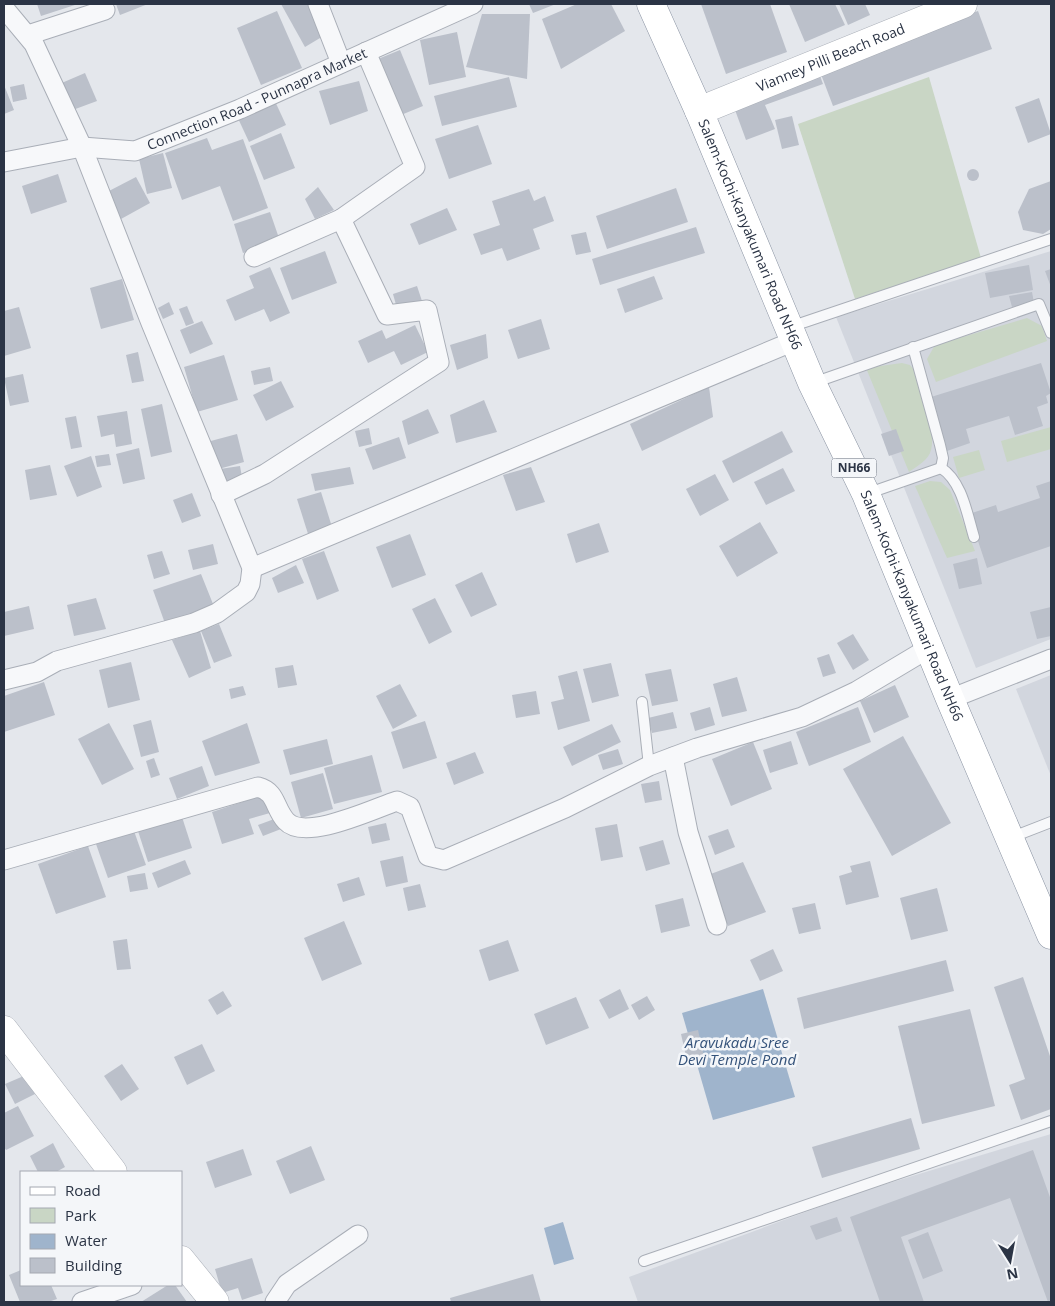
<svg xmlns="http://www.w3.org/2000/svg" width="1055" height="1306" viewBox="0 0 1055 1306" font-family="'Open Sans',sans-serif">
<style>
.built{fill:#d2d6de}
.green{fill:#c9d6c5}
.water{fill:#9fb4cc}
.building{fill:#bbc0ca}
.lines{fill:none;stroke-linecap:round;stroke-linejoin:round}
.lane-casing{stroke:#a9aeb7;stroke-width:12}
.street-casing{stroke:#a9aeb7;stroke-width:21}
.secondary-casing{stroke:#a9aeb7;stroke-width:29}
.highway-casing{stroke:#8b94a3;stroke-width:29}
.lane{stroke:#f7f8fa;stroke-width:10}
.street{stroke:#f7f8fa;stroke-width:19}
.secondary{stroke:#fff;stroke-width:28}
.highway{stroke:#fff;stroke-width:28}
.labels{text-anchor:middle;stroke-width:5;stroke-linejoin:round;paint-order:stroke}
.shield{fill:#f4f6f9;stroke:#676e7b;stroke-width:1}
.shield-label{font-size:12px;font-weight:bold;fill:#2b3445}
.street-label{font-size:14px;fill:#2b3445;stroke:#f4f6f9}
.water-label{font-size:15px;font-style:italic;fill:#34527a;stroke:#f4f6f9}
</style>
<rect width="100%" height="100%" fill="#e4e7ec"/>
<g class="built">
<polygon points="1051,251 1051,639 976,668 836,317"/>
<polygon points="1051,675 1051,776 1016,689"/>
<polygon points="1051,1134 1051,1302 638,1302 629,1277 863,1191"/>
</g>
<g class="green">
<polygon points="929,77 981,258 855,299 798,124"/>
<polygon points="1027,318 1042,326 1047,341 936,382 927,359 935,345"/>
<path d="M902,363L910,365L915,371C920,390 937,431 931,450C929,460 917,466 909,472L866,368Z"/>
<polygon points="1051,427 1051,449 1007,462 1001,441"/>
<polygon points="979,450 985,470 959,478 953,457"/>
<polygon points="930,481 941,482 950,490 975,551 947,558 915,486"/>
</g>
<g class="water">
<polygon points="763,989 795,1097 713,1120 682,1013"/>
<polygon points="563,1222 574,1259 554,1265 544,1228"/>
</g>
<g class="building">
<polygon points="37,4 78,4 41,16"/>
<polygon points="116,4 148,4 120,15"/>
<polygon points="281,4 308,4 325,35 305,47"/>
<polygon points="529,4 556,4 533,13"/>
<polygon points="577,4 611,4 625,31 561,69 542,19"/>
<polygon points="701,4 770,4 787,52 726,74"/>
<polygon points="789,4 835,4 845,25 805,42"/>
<polygon points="839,4 865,4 870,15 848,25"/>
<polygon points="277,11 302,68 261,85 237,28"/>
<polygon points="978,11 992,49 833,106 819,69"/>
<polygon points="482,14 530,14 527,79 466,67"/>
<polygon points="457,32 466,77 429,85 420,40"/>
<polygon points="400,50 423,106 401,115 378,59"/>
<polygon points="817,68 823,84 765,105 775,129 746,140 731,99"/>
<polygon points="85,73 97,101 70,111 57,85"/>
<polygon points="509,77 517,107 442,126 434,96"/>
<polygon points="359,81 368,111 330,125 319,91"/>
<polygon points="24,84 27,99 13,102 10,87"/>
<polygon points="4,85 14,110 4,114"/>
<polygon points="273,97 286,125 249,142 236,114"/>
<polygon points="1039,98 1051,134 1028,143 1015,107"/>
<polygon points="792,116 799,145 782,149 775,120"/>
<polygon points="478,125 492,164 449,179 435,139"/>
<polygon points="281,133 295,168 264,180 250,146"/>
<polygon points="207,138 212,150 243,139 268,208 233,221 220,186 182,200 165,153"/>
<polygon points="163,153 172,188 147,194 139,159"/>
<circle cx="973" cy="175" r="6"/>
<polygon points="58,174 67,202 31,214 22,186"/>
<polygon points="136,177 150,203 121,219 107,192"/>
<polygon points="1051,181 1051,229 1043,234 1023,230 1018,212 1029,189"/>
<polygon points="318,187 334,210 315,219 305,199"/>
<polygon points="676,188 688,222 607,249 596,216"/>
<polygon points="529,189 534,201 545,196 554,221 533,229 540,249 507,261 502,248 481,255 473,234 500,225 492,201"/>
<polygon points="447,208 457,230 419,245 410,224"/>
<polygon points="270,212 280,241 243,253 234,224"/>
<polygon points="696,227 705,253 600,285 592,259"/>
<polygon points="586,232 591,252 576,255 571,235"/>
<polygon points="325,251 337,283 292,300 280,268"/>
<polygon points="1029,265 1033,290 990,298 985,273"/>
<polygon points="270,267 290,313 270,322 264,309 235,321 226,300 254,288 249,276"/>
<polygon points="1051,269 1051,287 1045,271"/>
<polygon points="654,276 663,299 625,313 617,289"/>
<polygon points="122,279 134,320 101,329 90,288"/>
<polygon points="417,286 423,304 398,312 393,294"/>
<polygon points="1032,292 1034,303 1012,307 1009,296"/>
<polygon points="169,302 174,314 163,319 158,308"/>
<polygon points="187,306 194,323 186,326 179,309"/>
<polygon points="19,307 31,348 4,356 4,311"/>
<polygon points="541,319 550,349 518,359 508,330"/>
<polygon points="202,321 213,344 190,354 180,330"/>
<polygon points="415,325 428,352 401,365 394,351 368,363 358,341 382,330 386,339"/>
<polygon points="486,334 488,358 457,370 450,345"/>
<polygon points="138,352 144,381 132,383 126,355"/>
<polygon points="224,355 238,400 197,412 184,367"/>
<polygon points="1041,363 1051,393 1046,396 1048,403 1037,407 1043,426 1015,435 1009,416 966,429 970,443 947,451 931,397"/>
<polygon points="270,367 273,381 254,385 251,371"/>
<polygon points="23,374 29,402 10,406 4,378"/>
<polygon points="281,381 294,407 266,421 253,395"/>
<polygon points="709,387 713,417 642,451 630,424"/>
<polygon points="484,400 497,432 456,443 450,415"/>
<polygon points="162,404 172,452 151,457 141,409"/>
<polygon points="428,409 439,433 408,445 402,421"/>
<polygon points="127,411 132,444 116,447 114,434 101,437 97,416"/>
<polygon points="76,416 82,447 71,449 65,418"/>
<polygon points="369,428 372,444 359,447 355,431"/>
<polygon points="896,429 904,451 889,456 881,434"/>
<polygon points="782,431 793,452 733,483 722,461"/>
<polygon points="237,434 244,462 215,470 207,442"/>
<polygon points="399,437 406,458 373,470 365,449"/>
<polygon points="139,448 145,479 123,484 116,454"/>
<polygon points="109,454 111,465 97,467 95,456"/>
<polygon points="91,456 102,487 77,497 64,466"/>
<polygon points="50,465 57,495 30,500 25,470"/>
<polygon points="240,466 243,483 223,486 220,469"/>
<polygon points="350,467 354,484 315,491 311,474"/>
<polygon points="531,467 545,502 516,511 503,475"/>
<polygon points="783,468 795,491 766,505 754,482"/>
<polygon points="715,474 729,500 700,516 686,489"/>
<polygon points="1051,481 1051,546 987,568 969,514 996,505 998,512 1040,498 1036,486"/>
<polygon points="321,492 333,530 309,537 297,499"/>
<polygon points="192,493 201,516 182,523 173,500"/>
<polygon points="760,522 778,553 737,577 719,546"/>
<polygon points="599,523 609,552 576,563 567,534"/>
<polygon points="410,534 426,575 392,588 376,547"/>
<polygon points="213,544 218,564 193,570 188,550"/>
<polygon points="162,551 170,574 154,579 147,555"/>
<polygon points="324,551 339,591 317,600 302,559"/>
<polygon points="977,558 982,584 959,589 953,564"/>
<polygon points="296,565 304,583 278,593 272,578"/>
<polygon points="482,572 497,605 471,617 455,585"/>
<polygon points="201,574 215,609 167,629 153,590"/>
<polygon points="96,598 106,629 74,636 67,605"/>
<polygon points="435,598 452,632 429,644 412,609"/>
<polygon points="29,606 34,629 4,636 4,612"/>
<polygon points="1051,607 1051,636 1037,639 1030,612"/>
<polygon points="219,624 232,656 214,663 201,631"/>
<polygon points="200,631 211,668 189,678 172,640"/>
<polygon points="853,634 869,660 853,670 837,643"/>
<polygon points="829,654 836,673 823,677 817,658"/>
<polygon points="131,662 140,700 108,708 99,670"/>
<polygon points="611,663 619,696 592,703 583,669"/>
<polygon points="293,665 297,685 278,688 275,668"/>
<polygon points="671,669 678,701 652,706 645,674"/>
<polygon points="577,671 590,721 558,730 551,702 564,699 558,676"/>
<polygon points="737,677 747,711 722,717 713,684"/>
<polygon points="44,682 55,715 4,732 4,696"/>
<polygon points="400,684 417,716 393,729 376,696"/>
<polygon points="895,685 909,717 874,733 860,701"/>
<polygon points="243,686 246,695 231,699 229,689"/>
<polygon points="536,691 540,714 516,718 512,695"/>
<polygon points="710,707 715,725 695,731 690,713"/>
<polygon points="858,707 871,742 809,766 796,732"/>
<polygon points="673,712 677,728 652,733 648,718"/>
<polygon points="151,720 159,752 141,757 133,725"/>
<polygon points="425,721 437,758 403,769 391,732"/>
<polygon points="109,723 134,769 102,785 78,739"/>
<polygon points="247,723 260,763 215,776 202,741"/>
<polygon points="612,724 621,742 572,766 563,747"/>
<polygon points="903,736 951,823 892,856 843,769"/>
<polygon points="327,739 333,764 290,775 283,750"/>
<polygon points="791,741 798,764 770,773 763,750"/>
<polygon points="753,742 772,789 731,806 712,759"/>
<polygon points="618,749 623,764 603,770 598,755"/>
<polygon points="475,752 484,773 454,785 446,763"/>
<polygon points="372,755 382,792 334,804 324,768"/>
<polygon points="154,758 160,775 151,778 146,761"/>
<polygon points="202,766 209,786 177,799 169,778"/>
<polygon points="323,773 333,809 301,818 291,782"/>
<polygon points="659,781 662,800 645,803 641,784"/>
<polygon points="264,795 270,813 249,819 254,834 222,844 212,812"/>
<polygon points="182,817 192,848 148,862 138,831"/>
<polygon points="277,818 281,829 263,836 258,825"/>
<polygon points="386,823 390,840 372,844 368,827"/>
<polygon points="617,824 623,857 601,861 595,828"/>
<polygon points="728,829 735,847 715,855 708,836"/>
<polygon points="134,831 146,865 108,878 96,844"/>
<polygon points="663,840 670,864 646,871 639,847"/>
<polygon points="88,846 106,897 56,914 38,864"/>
<polygon points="403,856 408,882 386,887 380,861"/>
<polygon points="185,860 191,874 158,888 152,873"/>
<polygon points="870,861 879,897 846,905 839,876 852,872 850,866"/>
<polygon points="743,862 766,912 728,926 708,875"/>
<polygon points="145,873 148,889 130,892 127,876"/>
<polygon points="359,877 365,895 343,902 337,884"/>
<polygon points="420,884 426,907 408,911 403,888"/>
<polygon points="937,888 948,931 911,940 900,898"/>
<polygon points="683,898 690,926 661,933 655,905"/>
<polygon points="815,903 821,929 799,934 792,908"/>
<polygon points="344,921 362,964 322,981 304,938"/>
<polygon points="127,939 131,969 117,970 113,941"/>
<polygon points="508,940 519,971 489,981 479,950"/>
<polygon points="773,949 783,971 760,981 750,960"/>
<polygon points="946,960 954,991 804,1029 797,998"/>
<polygon points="1023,977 1051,1059 1051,1109 1021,1120 1009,1085 1025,1079 994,987"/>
<polygon points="620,989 629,1009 609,1019 599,1000"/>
<polygon points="223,991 232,1006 217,1015 208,1000"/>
<polygon points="647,996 655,1010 639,1020 631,1005"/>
<polygon points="576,997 589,1028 546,1045 534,1014"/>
<polygon points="970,1009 995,1106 922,1124 898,1026"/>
<polygon points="698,1030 705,1061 688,1065 681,1034"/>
<polygon points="202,1044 215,1071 187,1085 174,1057"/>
<polygon points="122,1064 139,1089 121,1101 104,1076"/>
<polygon points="26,1075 35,1094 15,1104 5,1084"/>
<polygon points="18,1106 34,1136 6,1150 4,1147 4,1113"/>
<polygon points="911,1118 920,1149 822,1178 812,1147"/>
<polygon points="53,1143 65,1167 56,1172 38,1172 30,1156"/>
<polygon points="311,1146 325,1180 290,1194 276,1161"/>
<polygon points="243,1149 252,1175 215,1188 206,1162"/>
<polygon points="1033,1150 1051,1200 1051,1302 1048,1302 1010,1198 901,1237 924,1302 880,1302 850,1217"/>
<polygon points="837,1217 842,1231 816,1240 810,1226"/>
<polygon points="928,1232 943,1271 923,1279 908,1240"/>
<polygon points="252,1258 263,1293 242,1300 238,1288 222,1293 215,1269"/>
<polygon points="21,1270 21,1285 51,1285 57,1299 48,1302 20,1302 9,1275"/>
<polygon points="533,1274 541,1302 451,1302 450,1298"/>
<polygon points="168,1285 175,1285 187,1302 141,1302"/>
</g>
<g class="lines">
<defs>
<g id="lane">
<polyline points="790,327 1051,239"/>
<polyline points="913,347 940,445 943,458 941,468"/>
<polyline points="813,383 1039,304 1051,333"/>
<path d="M941,468C962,481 967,514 974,537"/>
<polyline points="866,494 941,468"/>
<polyline points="642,702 649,766"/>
<polyline points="1010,838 1051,822"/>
<polyline points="644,1261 1051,1121"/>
</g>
<g id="street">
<polyline points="318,4 341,63"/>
<polyline points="4,8 34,44 82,147 151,323 252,568 250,584 246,592 217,613 194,623 57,661 37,672 4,680"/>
<polyline points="28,35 105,10"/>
<path id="s1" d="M4,162L82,147L135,151L240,109L473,4"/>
<polyline points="254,257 341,219"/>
<polyline points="221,495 265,474 439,362 427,310 387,315 341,219 415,167 366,52"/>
<polyline points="252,568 794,341"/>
<polyline points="950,699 1051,659"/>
<polyline points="673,757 688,832 717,925"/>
<path d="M4,860L258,787C277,792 274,808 286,821C305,842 375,808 397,801L410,807L428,856L444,860L565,808L649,766L697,748L802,717L857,691L929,648"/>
<polyline points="82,1302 132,1285"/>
<polyline points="275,1302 287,1284 358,1235"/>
</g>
<g id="secondary">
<path id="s2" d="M699,111L963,4"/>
<polyline points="4,1030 113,1172"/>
<polyline points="181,1260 215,1302"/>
</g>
<g id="highway">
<path id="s3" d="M651,4L699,111L812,383L866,494L950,699L1051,935"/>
</g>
</defs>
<use href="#lane" class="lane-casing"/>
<use href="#street" class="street-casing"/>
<use href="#secondary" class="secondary-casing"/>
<use href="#highway" class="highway-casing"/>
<use href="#lane" class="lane"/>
<use href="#street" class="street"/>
<use href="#secondary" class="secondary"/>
<use href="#highway" class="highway"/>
</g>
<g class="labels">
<rect class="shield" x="831.5" y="458.5" width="45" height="19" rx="4"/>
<g class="shield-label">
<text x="854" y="472">NH66</text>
</g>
<g class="street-label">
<text dy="5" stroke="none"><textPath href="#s2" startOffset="142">Vianney Pilli Beach Road</textPath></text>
<text dy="5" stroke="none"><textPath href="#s1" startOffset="265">Connection Road - Punnapra Market</textPath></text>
<text dy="5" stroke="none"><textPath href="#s3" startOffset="251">Salem-Kochi-Kanyakumari Road NH66</textPath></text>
<text dy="5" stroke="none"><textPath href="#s3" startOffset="656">Salem-Kochi-Kanyakumari Road NH66</textPath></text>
</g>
<g class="water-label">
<text x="737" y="1048">Aravukadu Sree<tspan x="737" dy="17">Devi Temple Pond</tspan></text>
</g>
</g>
<rect width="1055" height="1306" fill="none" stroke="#2b3445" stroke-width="10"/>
<rect x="20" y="1171" width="162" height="115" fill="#f4f6f9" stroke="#a4a8b1"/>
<rect x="30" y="1187" width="25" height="8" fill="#ffffff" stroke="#a4a8b1"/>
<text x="65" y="1196" font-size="15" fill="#2b3445">Road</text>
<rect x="30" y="1208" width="25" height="15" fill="#c9d6c5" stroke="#a4a8b1"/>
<text x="65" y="1221" font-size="15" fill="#2b3445">Park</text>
<rect x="30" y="1234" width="25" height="15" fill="#9fb4cc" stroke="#a4a8b1"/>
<text x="65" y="1246" font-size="15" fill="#2b3445">Water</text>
<rect x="30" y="1258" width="25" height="15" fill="#bbc0ca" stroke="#a4a8b1"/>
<text x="65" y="1271" font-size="15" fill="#2b3445">Building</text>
<g transform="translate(1010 1261) rotate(169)" stroke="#f4f6f9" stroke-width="4" paint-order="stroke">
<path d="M0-4L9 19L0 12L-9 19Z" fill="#2b3445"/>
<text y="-8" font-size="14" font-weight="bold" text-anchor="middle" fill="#2b3445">N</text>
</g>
</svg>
